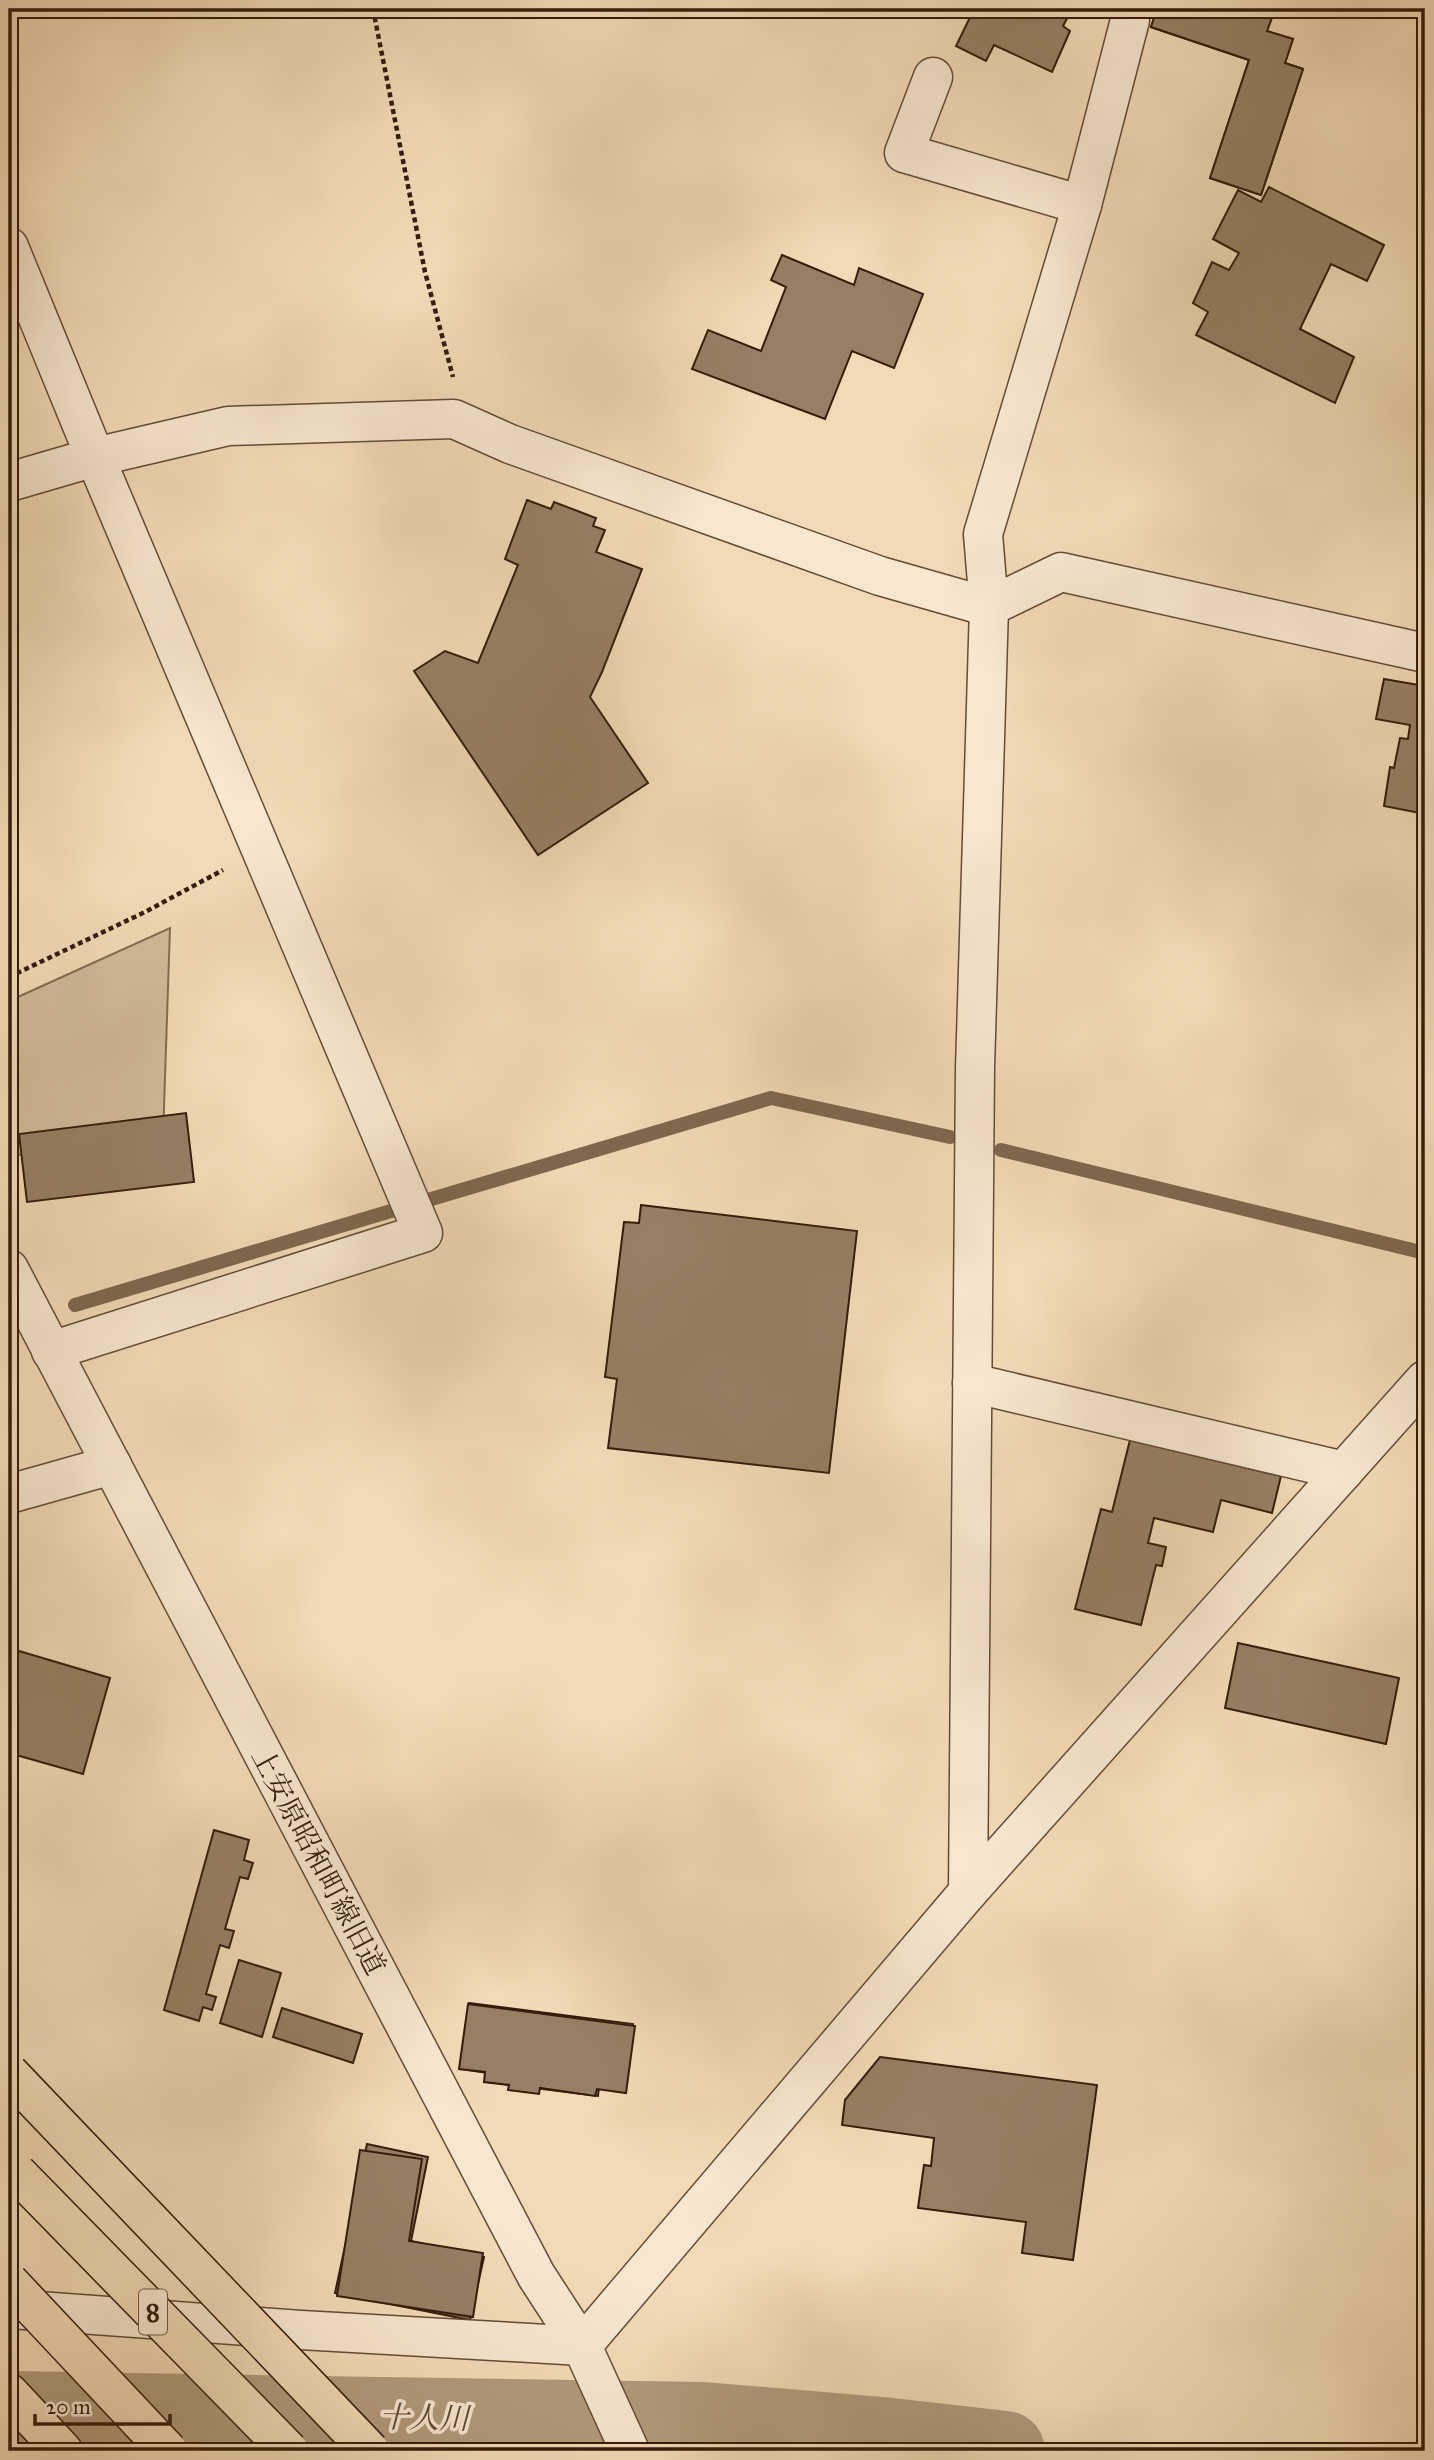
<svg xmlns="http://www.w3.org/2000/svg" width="1434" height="2460" viewBox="0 0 1434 2460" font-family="'IM FELL Great Primer','Noto Serif JP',serif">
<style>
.green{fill:#d2ba99;stroke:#836c52;stroke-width:2}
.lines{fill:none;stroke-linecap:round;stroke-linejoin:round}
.stream{stroke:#7f684f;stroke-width:14}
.river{stroke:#b19a7c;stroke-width:80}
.building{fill:#977f64;stroke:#341d0b;stroke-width:2}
.minor-casing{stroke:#644c36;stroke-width:41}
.highway-casing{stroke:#341d0b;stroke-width:41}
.path{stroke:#341d0b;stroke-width:4.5;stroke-dasharray:5 3.5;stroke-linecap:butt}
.minor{stroke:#f7e7d0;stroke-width:38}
.highway{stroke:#f2dab6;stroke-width:38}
.highway-bridge-casing{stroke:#341d0b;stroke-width:41;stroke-linecap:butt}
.highway-bridge{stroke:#f2dab6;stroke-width:38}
.labels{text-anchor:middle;stroke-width:7;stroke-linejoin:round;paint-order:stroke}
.shield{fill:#f7e7d0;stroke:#6e5a46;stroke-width:2}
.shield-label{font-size:26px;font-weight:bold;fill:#341d0b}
.street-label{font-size:28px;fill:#341d0b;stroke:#f7e7d0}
.water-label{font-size:30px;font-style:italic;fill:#604933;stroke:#f7e7d0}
</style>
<rect width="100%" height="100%" fill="#f2dab6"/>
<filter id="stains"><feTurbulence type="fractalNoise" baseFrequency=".00286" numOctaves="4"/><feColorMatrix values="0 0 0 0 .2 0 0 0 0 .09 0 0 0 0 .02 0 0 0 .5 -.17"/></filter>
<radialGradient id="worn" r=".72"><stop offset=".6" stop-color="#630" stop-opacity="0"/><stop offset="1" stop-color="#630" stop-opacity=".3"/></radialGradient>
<polygon class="green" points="170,928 163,1137 9,1156 9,1001"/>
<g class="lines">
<g class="stream">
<polyline points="1001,1150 1425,1253"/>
<polyline points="75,1305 771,1098 950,1137"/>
</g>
<polyline class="river" points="9,2411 703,2422 882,2437 1005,2451"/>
</g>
<g class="building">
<polygon points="974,9 1072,9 1063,26 1070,31 1052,72 994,45 986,61 956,46"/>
<polygon points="1157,9 1275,9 1267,31 1293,39 1285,63 1303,69 1261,195 1210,178 1249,60 1151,27"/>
<polygon points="1157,9 1275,9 1267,31 1293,39 1285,63 1303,69 1261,195 1210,178 1249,60 1151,27"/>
<polygon points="1269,187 1384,245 1367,281 1331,264 1300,329 1354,357 1335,403 1196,335 1208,312 1193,303 1212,262 1229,270 1239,253 1213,239 1238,190 1261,202"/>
<polygon points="782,255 854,285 859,268 923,294 894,368 852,351 825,419 692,369 708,330 761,351 786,287 771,280"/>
<polygon points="527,500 551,509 554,502 596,518 593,526 605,530 596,552 642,569 602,672 590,697 648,783 538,855 414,671 445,651 478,663 518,565 505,559"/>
<polygon points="1384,679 1425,686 1425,827 1423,827 1425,814 1384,806 1390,767 1394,768 1400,738 1408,739 1410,725 1376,719"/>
<polygon points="186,1113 194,1182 27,1202 19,1134"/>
<polygon points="641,1205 857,1231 829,1473 608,1448 617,1379 605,1377 624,1222 639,1223"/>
<polygon points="1130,1440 1281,1476 1272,1513 1221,1500 1213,1532 1154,1518 1148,1543 1166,1547 1162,1566 1156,1565 1141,1625 1075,1609 1101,1509 1112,1512"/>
<polygon points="1238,1643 1399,1678 1386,1744 1225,1708"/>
<polygon points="9,1648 110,1678 83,1774 9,1753"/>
<polygon points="214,1830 249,1840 244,1860 253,1863 248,1879 240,1877 225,1929 234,1931 229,1948 220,1945 206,1994 216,1997 212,2010 203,2007 199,2021 164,2010"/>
<polygon points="239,1960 281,1973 262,2037 220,2023"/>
<polygon points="469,2003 633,2024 625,2090 599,2087 598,2096 487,2082 488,2073 461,2069"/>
<polygon points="468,2004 635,2026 626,2093 597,2089 595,2096 540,2088 539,2094 508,2090 509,2085 484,2082 485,2072 459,2069"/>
<polygon points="282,2008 362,2034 353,2063 273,2037"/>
<polygon points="880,2057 1097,2085 1073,2260 1022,2253 1026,2222 918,2208 924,2165 931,2166 934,2138 842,2125 845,2100"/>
<polygon points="367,2144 428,2157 411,2241 484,2257 470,2320 335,2293"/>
<polygon points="360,2150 422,2159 409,2241 483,2253 473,2317 337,2296"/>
</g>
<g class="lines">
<defs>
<g id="minor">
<polyline points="933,77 904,153 1082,205"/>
<polyline points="9,247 95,457 423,1233 51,1351"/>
<polyline points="9,482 95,457 228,426 454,419 510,444 880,576 989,607 1061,572 1425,653"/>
<polyline points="9,1269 536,2275 582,2346 630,2451"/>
<polyline points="972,1383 1344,1471"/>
<polyline points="9,1494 112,1465"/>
<polyline points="968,1892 975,1068 989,607 983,534 1082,205 1130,20 1130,9"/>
<polyline points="11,2309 301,2330 582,2346"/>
<polyline points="582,2346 968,1892 1425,1380"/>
</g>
<polyline id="highway" points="9,2393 63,2451"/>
</defs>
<use href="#minor" class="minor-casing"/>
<use href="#highway" class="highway-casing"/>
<g class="path">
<polyline points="373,9 425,272 453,377"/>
<polyline points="9,977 145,912 223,870"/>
</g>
<use href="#minor" class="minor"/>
<use href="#highway" class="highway"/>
<defs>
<g id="highway-bridge">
<polyline points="9,2073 370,2451"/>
<polyline points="17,2173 289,2451"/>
<polyline points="9,2282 168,2451"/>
</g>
</defs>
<use href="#highway-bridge" class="highway-bridge-casing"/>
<use href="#highway-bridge" class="highway-bridge"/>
</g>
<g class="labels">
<rect class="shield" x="139" y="2289.5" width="28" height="45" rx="5"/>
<g class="shield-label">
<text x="153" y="2321">8</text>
</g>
<g class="street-label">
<text transform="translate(319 1861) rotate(62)" y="10">上安原昭和町線旧道</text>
</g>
<g class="water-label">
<text transform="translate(424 2418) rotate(1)" y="10">十人川</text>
</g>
</g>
<rect width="1434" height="2460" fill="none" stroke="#f2dab6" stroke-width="35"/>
<rect x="10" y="10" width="1413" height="2439" fill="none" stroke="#341d0b" stroke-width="3.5"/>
<rect x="18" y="18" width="1399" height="2425" fill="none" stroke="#341d0b" stroke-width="2"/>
<path d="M35 2414v10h135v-10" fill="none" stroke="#341d0b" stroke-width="3.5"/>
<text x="46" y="2414" font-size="21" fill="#341d0b" stroke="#f7e7d0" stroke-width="5" paint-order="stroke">20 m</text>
<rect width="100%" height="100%" filter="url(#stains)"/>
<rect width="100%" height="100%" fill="url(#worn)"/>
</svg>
